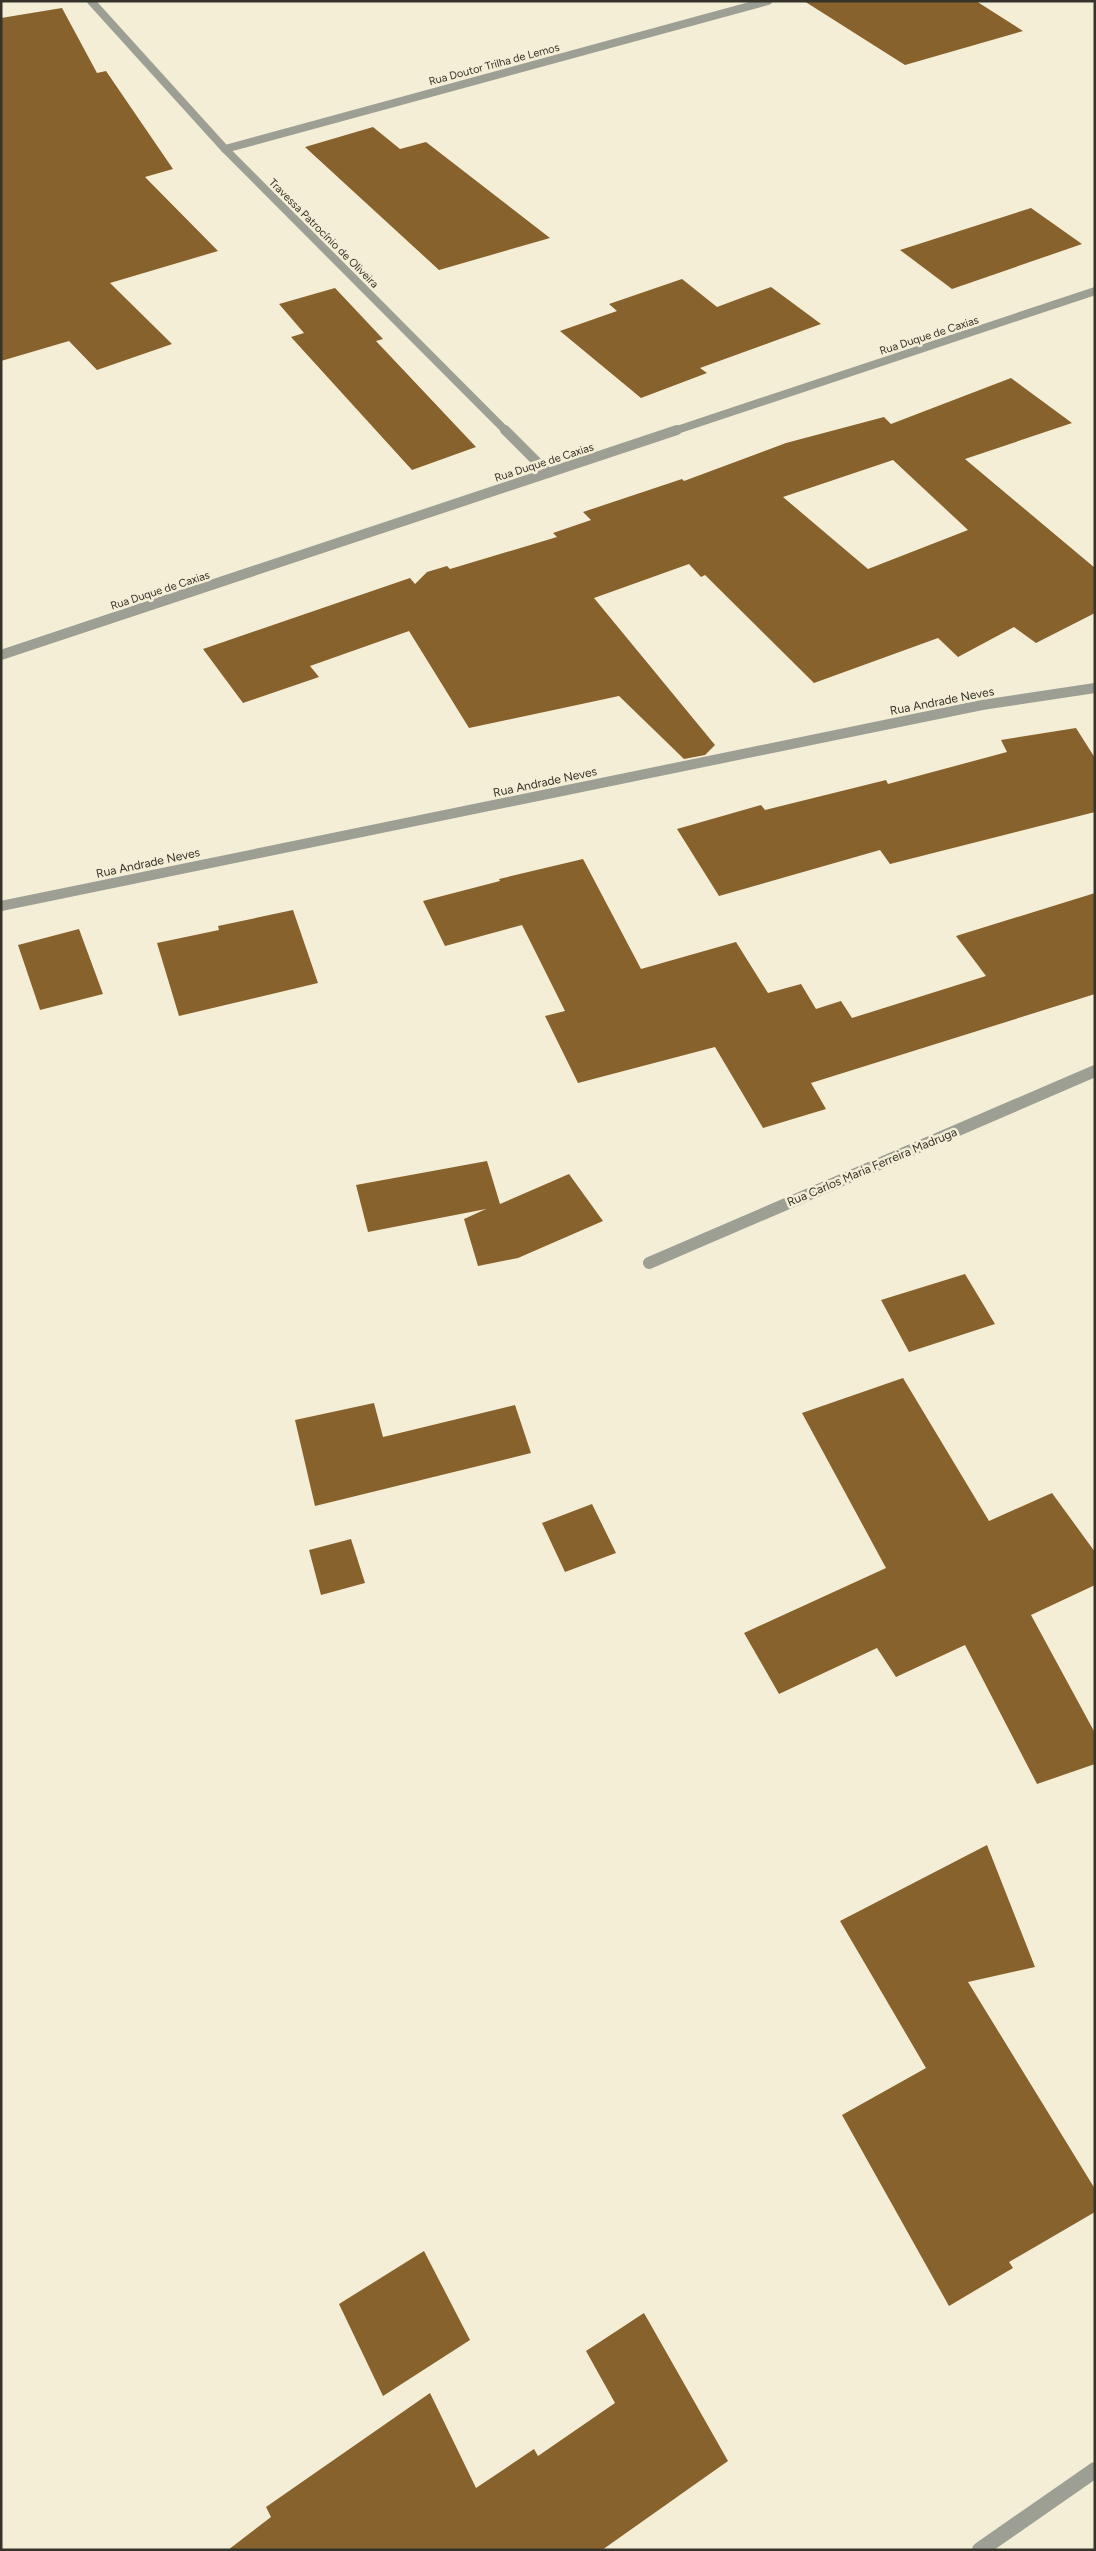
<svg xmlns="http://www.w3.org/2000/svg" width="1096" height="2551" viewBox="0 0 1096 2551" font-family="Figtree,sans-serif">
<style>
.building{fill:#88622c;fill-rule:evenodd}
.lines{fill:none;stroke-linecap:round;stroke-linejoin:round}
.minor-far3{stroke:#9d9f95;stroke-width:8}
.minor-far2{stroke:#9d9f95;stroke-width:10}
.minor-far1{stroke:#9d9f95;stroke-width:12}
.minor{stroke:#9d9f95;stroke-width:16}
.labels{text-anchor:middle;stroke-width:5;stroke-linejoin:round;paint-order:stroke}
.far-street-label{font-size:11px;fill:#36342a;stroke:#f5eed6}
.street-label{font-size:12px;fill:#36342a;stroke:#f5eed6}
</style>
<rect width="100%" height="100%" fill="#f5eed6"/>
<g class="building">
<polygon points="804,1 976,1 1023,31 905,65"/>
<polygon points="62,8 97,73 106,71 173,169 145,177 218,251 110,283 172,344 97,370 69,341 1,361 1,18"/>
<polygon points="373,127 400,149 426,142 550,238 439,270 305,147"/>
<polygon points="1031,208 1082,244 952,289 900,250"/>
<polygon points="682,279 717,307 771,287 821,324 700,368 707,373 641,398 560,331 617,311 609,304"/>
<polygon points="335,288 383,339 376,341 476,447 412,470 291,337 304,333 279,304"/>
<path d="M1011,378L1072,423L965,459L1095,568V613L1036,643L1014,627L958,657L938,638L814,683L705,575L701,577L689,564L594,598L715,745L705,755L684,759L619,696L469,728L409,631L310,666L319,677L243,703L203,649L410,578L415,584L427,572L447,566L450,569L557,537L553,533L591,520L583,512L682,479L684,481L786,443L884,417L891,424ZM893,460L968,530L868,569L783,497Z"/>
<polygon points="1076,728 1095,758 1095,812 890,864 880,850 719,896 677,829 761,805 765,810 886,780 888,784 1007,752 1001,740"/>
<polygon points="583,859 641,969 736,942 768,993 801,984 816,1009 841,1001 852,1018 986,976 956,936 1095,893 1095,994 811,1083 826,1109 763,1128 715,1047 578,1083 545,1016 565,1011 522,925 445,946 423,901 500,881 499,879"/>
<polygon points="293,910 318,983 179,1016 157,943 219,930 218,926"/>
<polygon points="79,929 103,994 40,1010 18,945"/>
<polygon points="487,1161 500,1204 569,1174 603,1221 518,1258 478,1266 464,1219 486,1209 368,1232 356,1185"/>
<polygon points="965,1274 995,1324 909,1352 881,1300"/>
<polygon points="903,1378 989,1521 1052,1493 1095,1552 1095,1585 1031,1615 1095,1733 1095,1764 1037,1784 965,1645 896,1677 877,1648 779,1694 744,1633 886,1568 802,1413"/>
<polygon points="374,1403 383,1437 515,1405 531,1453 315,1506 295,1420"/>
<polygon points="592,1504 616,1553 565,1572 542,1523"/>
<polygon points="351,1539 365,1583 321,1595 309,1550"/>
<polygon points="987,1845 1035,1967 968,1982 1095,2189 1095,2212 1009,2262 1013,2268 949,2306 842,2115 926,2068 840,1921"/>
<polygon points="424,2251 470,2340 383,2396 339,2304"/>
<polygon points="644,2313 728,2461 602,2550 228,2550 271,2517 266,2507 430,2393 476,2488 534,2449 538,2456 615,2403 586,2351"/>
</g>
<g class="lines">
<g class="minor-far3">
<polyline points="91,1 225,149 506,431"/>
<polyline points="225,149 768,1"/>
<polyline points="674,431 1095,291"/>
</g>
<g class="minor-far2">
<polyline points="505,430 548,473"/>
<polyline points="1,655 677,430"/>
<polyline points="1,906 982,705 1095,688"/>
</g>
<polyline class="minor-far1" points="649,1263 1095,1071"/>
<polyline class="minor" points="980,2550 1095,2470"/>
</g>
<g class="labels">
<g class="far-street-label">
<text transform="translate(494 64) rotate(-15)" y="4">Rua Doutor Trilha de Lemos</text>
<text transform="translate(324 233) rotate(45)" y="4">Travessa Patrocínio de Oliveira</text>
<text transform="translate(929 335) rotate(-18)" y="4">Rua Duque de Caxias</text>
<text transform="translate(544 462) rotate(-18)" y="4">Rua Duque de Caxias</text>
<text transform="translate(160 590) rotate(-18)" y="4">Rua Duque de Caxias</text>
</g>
<g class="street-label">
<text transform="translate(942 701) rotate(-11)" y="4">Rua Andrade Neves</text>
<text transform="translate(545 782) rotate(-12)" y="4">Rua Andrade Neves</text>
<text transform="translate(148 863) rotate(-12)" y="4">Rua Andrade Neves</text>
<text transform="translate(872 1167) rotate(-23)" y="4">Rua Carlos Maria Ferreira Madruga</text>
</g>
</g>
<rect width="1096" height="2551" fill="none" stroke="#36342a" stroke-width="5"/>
</svg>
